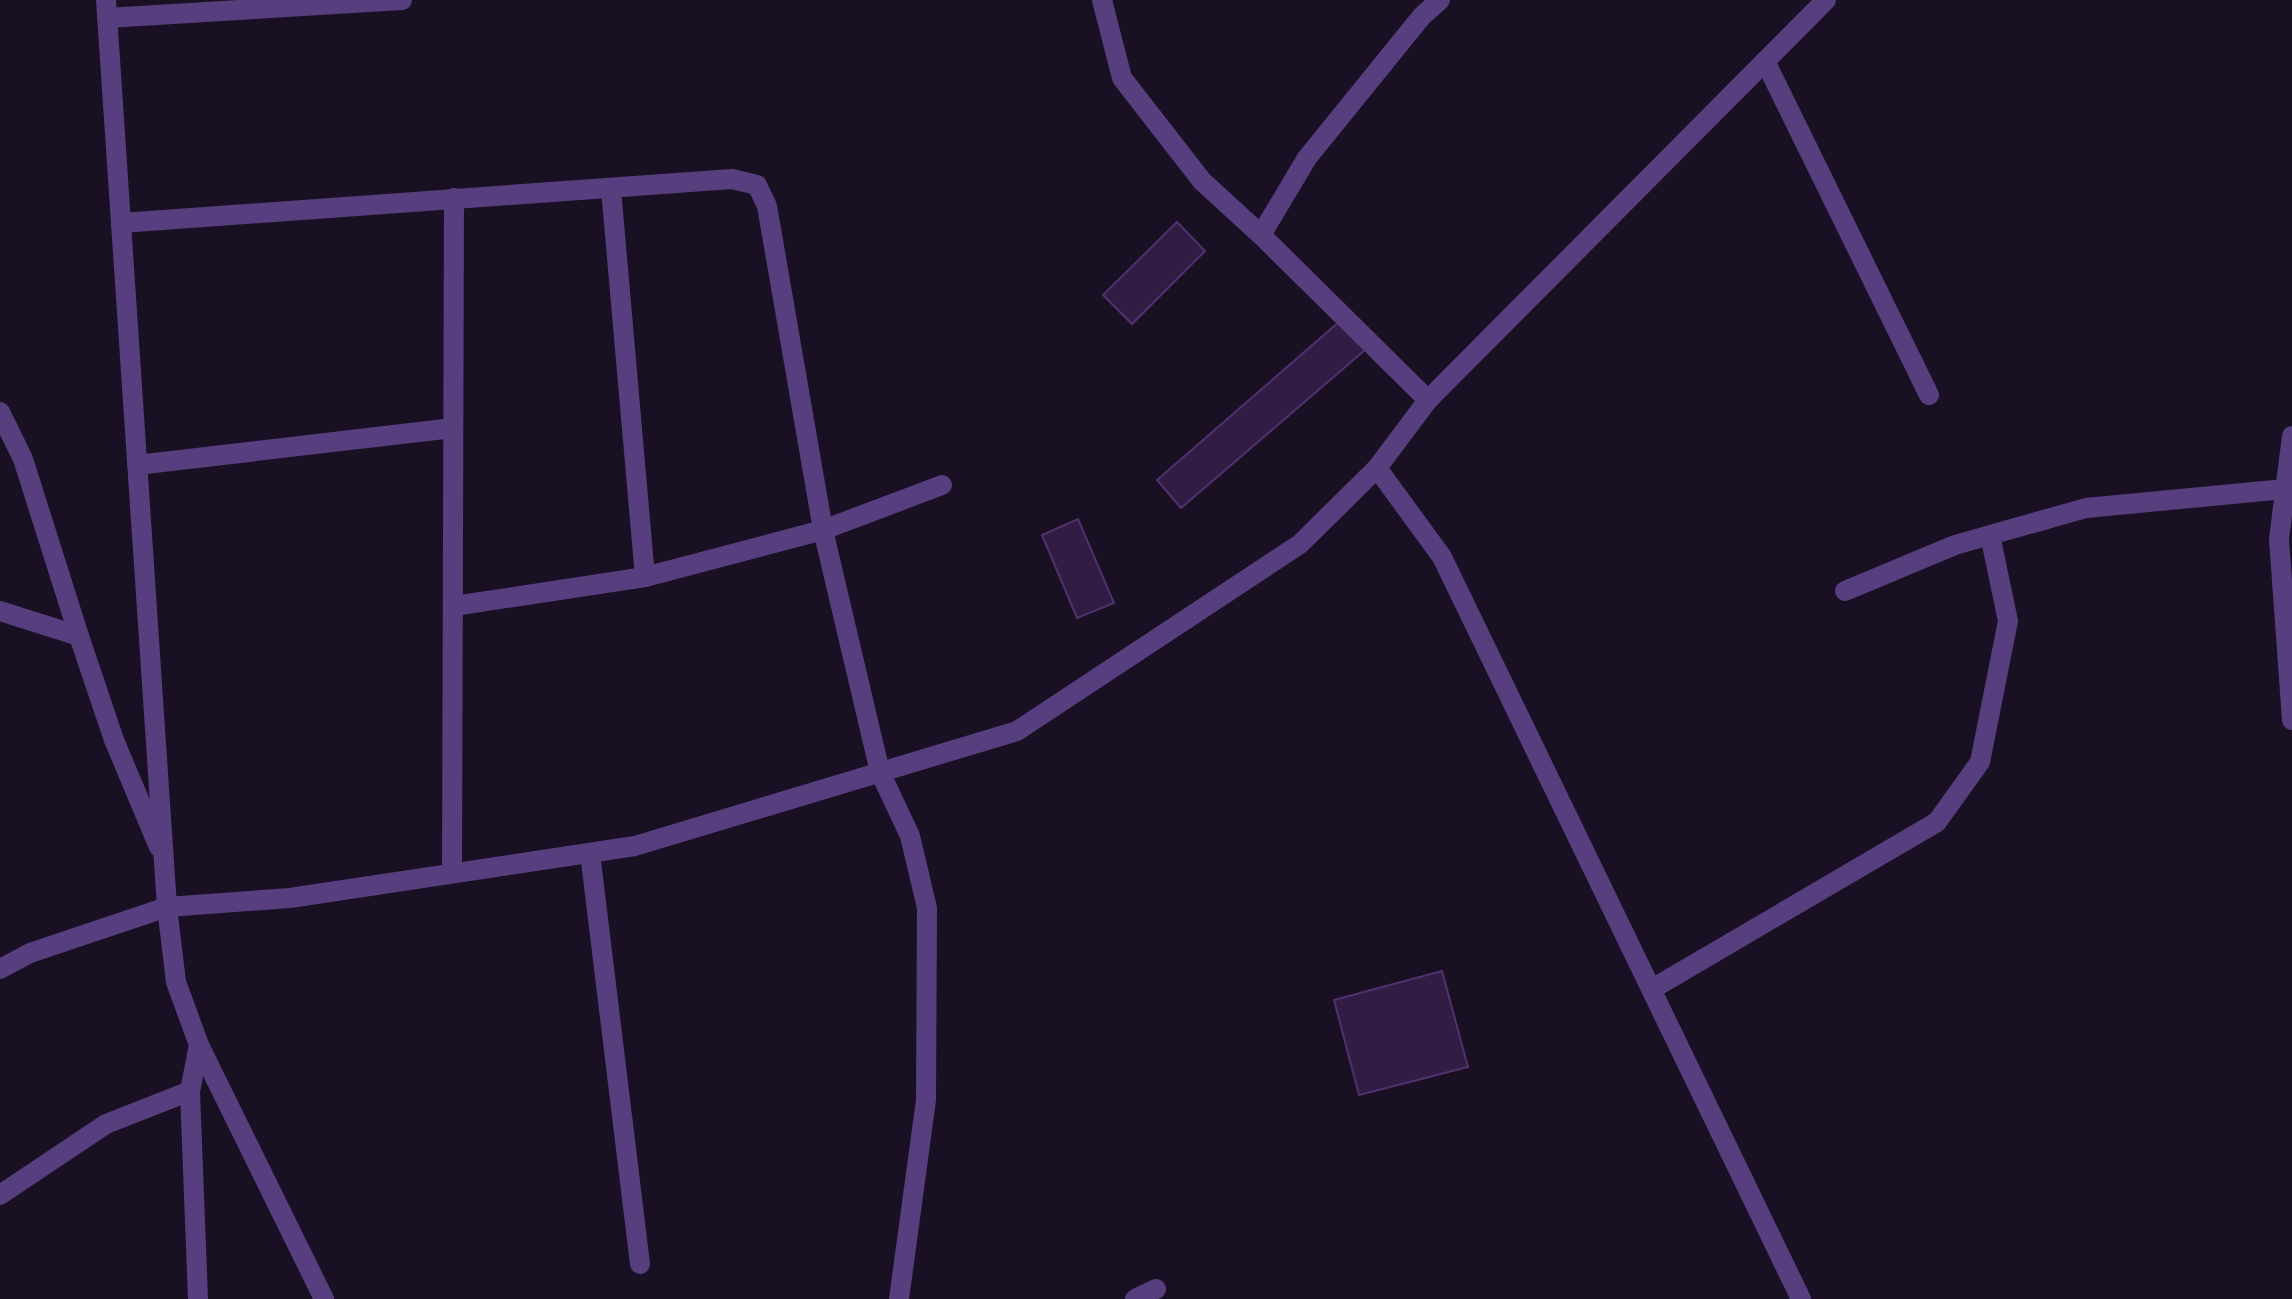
<svg xmlns="http://www.w3.org/2000/svg" width="2292" height="1299" viewBox="0 0 2292 1299" font-family="Signika,sans-serif">
<style>
.building{fill:#311d43;stroke:#51316d;stroke-width:2}
.lines{fill:none;stroke-linecap:round;stroke-linejoin:round}
.minor{stroke:#563e7f;stroke-width:20}
</style>
<rect width="100%" height="100%" fill="#1a1023"/>
<g class="building">
<polygon points="1177,222 1205,251 1132,324 1103,295"/>
<polygon points="1340,321 1365,350 1181,508 1157,480"/>
<polygon points="1078,519 1114,603 1077,618 1042,535"/>
<polygon points="1442,971 1468,1067 1359,1095 1334,1000"/>
</g>
<g class="lines">
<g class="minor">
<polyline points="106,0 167,907 176,982 199,1045 324,1299"/>
<polyline points="1102,0 1122,78 1202,181 1261,235 1428,400"/>
<polyline points="107,18 402,0"/>
<polyline points="1765,61 1929,395"/>
<polyline points="611,189 645,577"/>
<polyline points="121,223 732,179 757,185 767,206 823,530 880,772 910,836 927,908 926,1100 899,1299"/>
<polyline points="1261,235 1307,158 1422,16 1440,0"/>
<polyline points="0,412 23,459 79,636 114,740 159,847"/>
<polyline points="2292,436 2279,539 2292,720"/>
<polyline points="137,465 453,428"/>
<polyline points="1377,468 1442,557 1801,1299"/>
<polyline points="1845,591 1955,545 2086,508 2285,489"/>
<polyline points="454,606 645,577 823,530 942,485"/>
<polyline points="0,611 79,636"/>
<polyline points="590,853 640,1264"/>
<polyline points="452,873 454,198"/>
<polyline points="0,969 30,953 167,907 290,898 635,846 1017,731 1300,544 1377,468 1428,400 1826,0"/>
<polyline points="1652,989 1937,822 1980,762 2008,621 1990,535"/>
<polyline points="0,1195 106,1124 190,1091"/>
<polyline points="198,1299 190,1091 199,1045"/>
<polyline points="1135,1299 1156,1289"/>
</g>
</g>
</svg>
